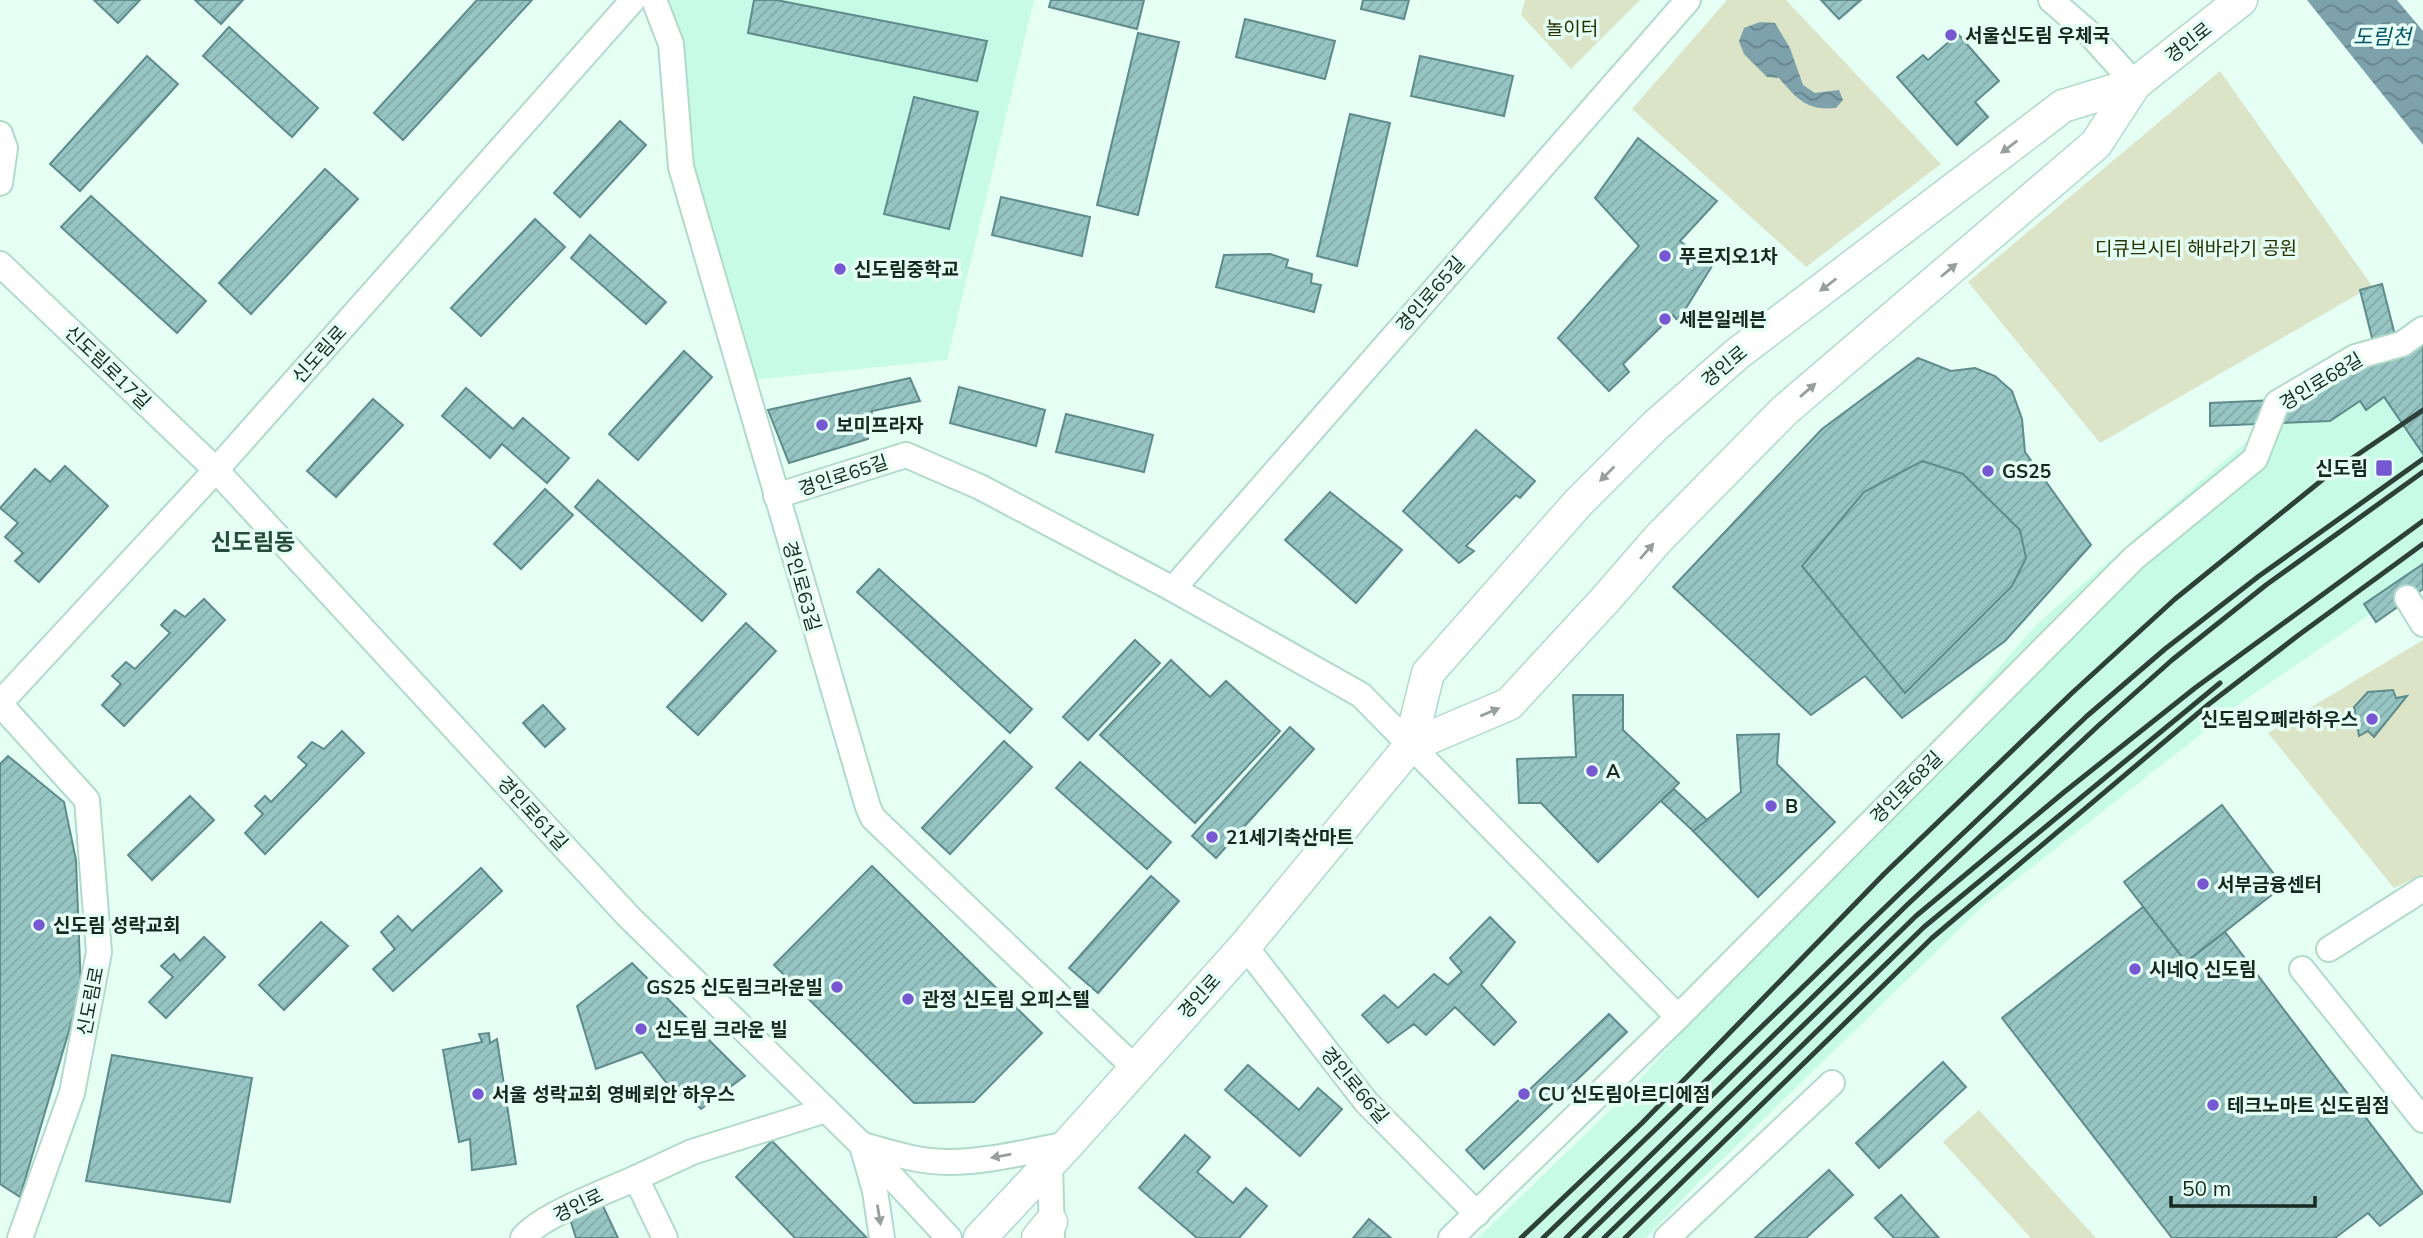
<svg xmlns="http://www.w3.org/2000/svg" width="2423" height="1238" viewBox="0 0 2423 1238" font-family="Mulish,'Noto Sans KR',sans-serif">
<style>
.built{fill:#c7fbe7}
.park{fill:#dbe4c6}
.water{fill:url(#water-waves)}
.building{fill:url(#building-hatch);stroke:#5f8c8b;stroke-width:2}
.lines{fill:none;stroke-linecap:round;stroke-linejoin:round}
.minor-casing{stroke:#b1daca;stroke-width:28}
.major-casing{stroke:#b1daca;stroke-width:35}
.minor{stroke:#fff;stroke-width:24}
.major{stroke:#fff;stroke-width:32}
.rail{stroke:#2e403a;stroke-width:5}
.oneway{fill:#979f9c}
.poi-dot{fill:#7658d2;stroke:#e6fff5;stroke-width:2.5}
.labels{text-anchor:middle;stroke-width:7;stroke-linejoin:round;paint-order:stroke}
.park-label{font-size:19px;fill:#273000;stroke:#e6fff5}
.poi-label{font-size:19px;font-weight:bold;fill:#182923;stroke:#e6fff5;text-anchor:start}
.street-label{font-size:19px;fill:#182923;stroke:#e6fff5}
.water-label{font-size:21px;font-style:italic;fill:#045364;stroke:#e6fff5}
.quarter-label{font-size:23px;font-weight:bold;fill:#264c3e;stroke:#e6fff5}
</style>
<defs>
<pattern id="water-waves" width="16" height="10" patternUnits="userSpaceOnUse" patternTransform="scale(1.75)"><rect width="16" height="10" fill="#7ea2ac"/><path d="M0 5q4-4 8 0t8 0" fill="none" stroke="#66848c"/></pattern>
<pattern id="building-hatch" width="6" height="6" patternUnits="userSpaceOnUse" patternTransform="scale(1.75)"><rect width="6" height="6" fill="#96c5c4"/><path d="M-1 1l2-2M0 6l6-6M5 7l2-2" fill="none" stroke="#81a9a8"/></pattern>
</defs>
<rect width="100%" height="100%" fill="#e6fff5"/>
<g class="built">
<polygon points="654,0 1034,0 947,360 743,381"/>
<polygon points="2423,343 2423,578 2239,704 1984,905 1701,1180 1646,1238 1478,1238 1632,1089 2038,623 2252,437"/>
</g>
<g class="park">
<polygon points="1525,0 1640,0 1571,69 1521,15"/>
<polygon points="1727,0 1786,0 1941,164 1806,267 1632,109"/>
<polygon points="2220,71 2372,286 2100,443 1968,282"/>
<polygon points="2423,640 2423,874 2394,888 2268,733"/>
<polygon points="1979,1110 2096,1238 2031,1238 1943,1142"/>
</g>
<g class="water">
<polygon points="2307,0 2397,0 2423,31 2423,145"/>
<path d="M1760,22L1775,23L1790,48L1803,85L1815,93L1839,90L1843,100L1836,108C1807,111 1797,99 1779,78L1767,77L1744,54L1739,41L1744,28Z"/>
</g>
<g class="building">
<polygon points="94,0 140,0 118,23"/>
<polygon points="195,0 243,0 221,24"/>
<polygon points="477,0 532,0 403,140 374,113"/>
<polygon points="754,0 776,0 987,41 977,81 748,33"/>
<polygon points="1051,0 1144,0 1137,29 1049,7"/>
<polygon points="1363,0 1409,0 1404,19 1361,9"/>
<polygon points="1821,0 1861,0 1839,19"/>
<polygon points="1245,19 1335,41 1325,79 1236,57"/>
<polygon points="229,27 318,108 292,137 203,56"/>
<polygon points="1138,33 1179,42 1138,215 1097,205"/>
<polygon points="1958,34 1999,81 1975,102 1988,117 1957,145 1897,77 1923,55 1928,60"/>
<polygon points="147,56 178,84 80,191 50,164"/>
<polygon points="1420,56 1513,76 1504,116 1411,96"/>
<polygon points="914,97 978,112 949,229 884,214"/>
<polygon points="1350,114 1390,123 1357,266 1317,256"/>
<polygon points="620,121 646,145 580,217 554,193"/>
<polygon points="1638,138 1717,201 1680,241 1712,266 1678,321 1673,315 1623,364 1629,372 1609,391 1558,338 1639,246 1595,198"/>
<polygon points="325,169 358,199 251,314 219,283"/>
<polygon points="91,196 206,301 177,333 61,227"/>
<polygon points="1001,197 1090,217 1082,256 992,235"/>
<polygon points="535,219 565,247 481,336 451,308"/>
<polygon points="590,235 666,302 646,324 571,258"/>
<polygon points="1270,254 1288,260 1286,267 1312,274 1311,283 1321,285 1314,312 1216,287 1224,255"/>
<polygon points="2382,284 2399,351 2423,328 2423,454 2384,397 2366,410 2360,401 2330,421 2210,426 2210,403 2301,399 2376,354 2360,290"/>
<polygon points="684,351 712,377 638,460 609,434"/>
<polygon points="1918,358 1951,371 1975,368 1995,376 2012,391 2022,419 2025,452 2091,545 2005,641 1902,718 1865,676 1811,715 1673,587 1822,429"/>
<polygon points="910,378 920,401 872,411 868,439 789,463 768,410"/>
<polygon points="959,387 1045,410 1036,446 950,423"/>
<polygon points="466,388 513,429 523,418 569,458 547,483 502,444 490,458 442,416"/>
<polygon points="373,399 403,425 336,497 307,471"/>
<polygon points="1066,414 1153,435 1144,472 1056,452"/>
<polygon points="1476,430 1535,481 1520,498 1516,495 1466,546 1474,551 1459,563 1403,511"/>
<polygon points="1922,461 1963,474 2020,530 2026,558 2012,586 1905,693 1802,566 1864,492"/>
<polygon points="65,466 108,506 39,582 15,561 23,553 5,537 18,523 0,508 35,469 50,482"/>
<polygon points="598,480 726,594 702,621 575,507"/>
<polygon points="545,489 573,515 521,569 494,544"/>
<polygon points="1330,492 1402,550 1356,603 1285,540"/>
<polygon points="2423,564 2423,589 2376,622 2364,604"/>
<polygon points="879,569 1032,709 1010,733 857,592"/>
<polygon points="204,599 225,620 124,726 102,705 121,684 112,676 126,662 135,669 170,633 161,625 175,610 185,617"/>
<polygon points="746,623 776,651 698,735 667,707"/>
<polygon points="1135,640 1160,663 1088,740 1063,717"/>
<polygon points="1171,660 1210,697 1226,681 1280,731 1195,823 1100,735"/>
<polygon points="2393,690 2396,698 2407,696 2374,737 2368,731 2359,736 2354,707 2368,692"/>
<polygon points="1573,695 1623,695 1623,730 1679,783 1598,862 1541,803 1519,803 1517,759 1576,757"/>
<polygon points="543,705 565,729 545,747 523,723"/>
<polygon points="1290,727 1314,749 1216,858 1192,836"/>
<polygon points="342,731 364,753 265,854 245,833 263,814 255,806 265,796 271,802 307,765 298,757 312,742 324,749"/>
<polygon points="1779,734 1777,764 1835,822 1758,897 1693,831 1741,792 1737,735"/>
<polygon points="1004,741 1032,767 950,854 922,828"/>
<polygon points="8,756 64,802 76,860 81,990 20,1197 0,1184 0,764"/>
<polygon points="1080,762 1171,842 1147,869 1056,788"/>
<polygon points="1674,789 1707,820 1693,831 1661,801"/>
<polygon points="190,796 214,820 152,880 128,855"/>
<polygon points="2222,805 2283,886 2186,962 2124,882"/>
<polygon points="872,866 1042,1033 974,1102 914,1103 774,965"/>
<polygon points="481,868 502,891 393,991 373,969 395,949 381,932 398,916 412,931"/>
<polygon points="1151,876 1179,901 1098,993 1069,968"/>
<polygon points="2143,907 2186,962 2225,932 2423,1193 2380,1226 2368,1213 2335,1238 2172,1238 2002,1018"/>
<polygon points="1490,917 1515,942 1481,985 1516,1022 1494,1045 1455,1007 1426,1035 1414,1024 1388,1043 1362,1015 1384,995 1398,1008 1434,974 1448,985 1462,972 1450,958"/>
<polygon points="321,922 348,946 284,1010 259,985"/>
<polygon points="204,937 225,957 166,1018 149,1002 173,977 161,966 174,954 180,961"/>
<polygon points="632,963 745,1076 701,1109 685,1093 676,1095 642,1052 596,1069 577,1006"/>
<polygon points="1609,1014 1627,1032 1484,1169 1466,1150"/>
<polygon points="489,1033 490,1043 497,1039 516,1164 472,1170 470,1139 459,1142 443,1050 482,1042 479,1034"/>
<polygon points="112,1055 252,1078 230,1202 86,1181"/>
<polygon points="1943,1062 1966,1087 1879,1168 1856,1143"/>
<polygon points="1248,1065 1299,1110 1318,1088 1342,1109 1300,1156 1225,1090"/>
<polygon points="1185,1135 1210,1157 1197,1172 1233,1203 1246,1188 1267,1206 1239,1238 1197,1238 1139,1188"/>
<polygon points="772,1141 867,1238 795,1238 736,1177"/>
<polygon points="1829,1170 1853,1195 1806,1238 1755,1238"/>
<polygon points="1901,1195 1939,1238 1894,1238 1875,1218"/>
<polygon points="602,1204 618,1238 576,1238 570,1219"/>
<polygon points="1369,1219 1391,1238 1353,1238"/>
</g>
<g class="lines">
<defs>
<g id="minor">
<polyline points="654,0 671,44 681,167 868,807 873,818 1136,1069"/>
<polyline points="2051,0 2089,33 2135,84"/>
<polyline points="0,134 5,148 0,183"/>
<polyline points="0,264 216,470 629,917 862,1145 949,1238"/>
<polyline points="776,496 906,455 980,487 1173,589 1361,695 1678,1017"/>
<polyline points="1173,589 1688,0"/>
<polyline points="2407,598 2423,624"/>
<polyline points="0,703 216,470 633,0"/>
<polyline points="0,704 87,800 99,952 72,1093 20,1238"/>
<polyline points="1245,946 1366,1102 1477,1214"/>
<polyline points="2329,949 2423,889"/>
<polyline points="2302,969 2423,1120"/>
<path d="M863,1145C891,1153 919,1162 949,1162C989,1162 1029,1151 1068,1144"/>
<polyline points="863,1149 875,1191 882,1238"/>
<polyline points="1050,1163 1052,1238"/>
<polyline points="636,1178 692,1152 826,1110"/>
<path d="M523,1238C541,1215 608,1191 636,1178L665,1238"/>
<polyline points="1451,1238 1678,1017 2134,558 2255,459 2277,403 2355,357 2402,344 2423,329"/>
<polyline points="1667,1238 1832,1083"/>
</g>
<g id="major">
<polyline points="1410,746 1509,704 1605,600 1658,539 1784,411 2096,144 2135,84"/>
<polyline points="980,1238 1068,1144 1245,946 1410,746 1428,673 1578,503 1655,426 1737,354 2063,106 2135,84 2241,0"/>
<polyline points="1038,1238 1051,1222"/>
</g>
</defs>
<use href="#minor" class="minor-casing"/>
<use href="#major" class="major-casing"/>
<use href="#minor" class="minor"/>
<use href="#major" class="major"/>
<g class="rail">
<polyline points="1521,1238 1642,1123 1884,874 2072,693 2175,599 2332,472 2423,410"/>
<polyline points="1543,1238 1899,894 2087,716 2165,649 2259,576 2423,459"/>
<polyline points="1566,1238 1907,905 2098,726 2172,660 2266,585 2423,472"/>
<polyline points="1584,1238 1916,916 2063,793 2195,688 2423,521"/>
<polyline points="1604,1238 1924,927 2220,683"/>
<polyline points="1625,1238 1932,938 2209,704 2300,634 2423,544"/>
</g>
</g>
<defs><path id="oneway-solid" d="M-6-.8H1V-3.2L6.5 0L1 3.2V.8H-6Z" transform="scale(1.75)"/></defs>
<g class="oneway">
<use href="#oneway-solid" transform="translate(2009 147) rotate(143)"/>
<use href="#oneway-solid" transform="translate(1949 270) rotate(-40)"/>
<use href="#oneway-solid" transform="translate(1828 285) rotate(143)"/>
<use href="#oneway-solid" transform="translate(1808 390) rotate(-41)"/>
<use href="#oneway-solid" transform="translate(1607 474) rotate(135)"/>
<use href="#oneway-solid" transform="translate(1647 551) rotate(-49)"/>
<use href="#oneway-solid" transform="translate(1490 712) rotate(-23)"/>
<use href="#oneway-solid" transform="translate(1001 1156) rotate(170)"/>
<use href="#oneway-solid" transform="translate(879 1215) rotate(81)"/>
</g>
<g class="poi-dot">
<circle cx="1951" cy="35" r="7"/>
<circle cx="1665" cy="256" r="7"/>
<circle cx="840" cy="269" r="7"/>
<circle cx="1665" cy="319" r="7"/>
<circle cx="822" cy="425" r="7"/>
<rect x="2375" y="459" width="18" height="18" rx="3.5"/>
<circle cx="1988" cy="471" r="7"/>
<circle cx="2372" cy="719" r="7"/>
<circle cx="1592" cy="771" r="7"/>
<circle cx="1771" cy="806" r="7"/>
<circle cx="1212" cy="837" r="7"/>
<circle cx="2203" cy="884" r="7"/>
<circle cx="39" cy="925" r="7"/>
<circle cx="2135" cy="969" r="7"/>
<circle cx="837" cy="987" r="7"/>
<circle cx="908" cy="999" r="7"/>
<circle cx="641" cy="1029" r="7"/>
<circle cx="478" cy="1094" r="7"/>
<circle cx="1524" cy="1094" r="7"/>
<circle cx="2213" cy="1105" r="7"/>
</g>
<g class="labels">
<g class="park-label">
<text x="1572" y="35">놀이터</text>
<text x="2196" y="255">디큐브시티 해바라기 공원</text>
</g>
<g class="poi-label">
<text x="1965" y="42">서울신도림 우체국</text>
<text x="1679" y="263">푸르지오1차</text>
<text x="854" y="276">신도림중학교</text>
<text x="1679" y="326">세븐일레븐</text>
<text x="836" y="432">보미프라자</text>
<text x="2368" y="475" text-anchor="end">신도림</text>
<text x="2002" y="478">GS25</text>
<text x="2358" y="726" text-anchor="end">신도림오페라하우스</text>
<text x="1606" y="778">A</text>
<text x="1785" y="813">B</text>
<text x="1226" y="844">21세기축산마트</text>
<text x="2217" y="891">서부금융센터</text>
<text x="53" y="932">신도림 성락교회</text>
<text x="2149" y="976">시네Q 신도림</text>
<text x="823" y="994" text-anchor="end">GS25 신도림크라운빌</text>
<text x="922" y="1006">관정 신도림 오피스텔</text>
<text x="655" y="1036">신도림 크라운 빌</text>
<text x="492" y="1101">서울 성락교회 영베뢰안 하우스</text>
<text x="1538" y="1101">CU 신도림아르디에점</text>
<text x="2227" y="1112">테크노마트 신도림점</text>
</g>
<g class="street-label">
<text transform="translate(2188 42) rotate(-38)" y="7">경인로</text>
<text transform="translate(1430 294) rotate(-49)" y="7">경인로65길</text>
<text transform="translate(319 354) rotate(-48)" y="7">신도림로</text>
<text transform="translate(1724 366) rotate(-40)" y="7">경인로</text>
<text transform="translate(108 367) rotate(44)" y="7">신도림로17길</text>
<text transform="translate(2321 381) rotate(-31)" y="7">경인로68길</text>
<text transform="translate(843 475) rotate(-18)" y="7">경인로65길</text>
<text transform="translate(802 586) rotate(74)" y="7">경인로63길</text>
<text transform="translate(1906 787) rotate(-45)" y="7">경인로68길</text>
<text transform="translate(533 813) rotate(47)" y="7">경인로61길</text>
<text transform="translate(1199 996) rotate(-48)" y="7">경인로</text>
<text transform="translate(90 1001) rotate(-79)" y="7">신도림로</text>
<text transform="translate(1355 1085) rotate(50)" y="7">경인로66길</text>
<text transform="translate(578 1205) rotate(-26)" y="7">경인로</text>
</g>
<g class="water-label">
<text x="2382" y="44">도림천</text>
</g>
<g class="quarter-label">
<text x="253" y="550">신도림동</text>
</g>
</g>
<path d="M2171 1196v10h144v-10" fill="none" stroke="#182923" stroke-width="3.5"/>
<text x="2182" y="1196" font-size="21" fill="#182923" stroke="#e6fff5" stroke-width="5" paint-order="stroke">50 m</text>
</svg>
